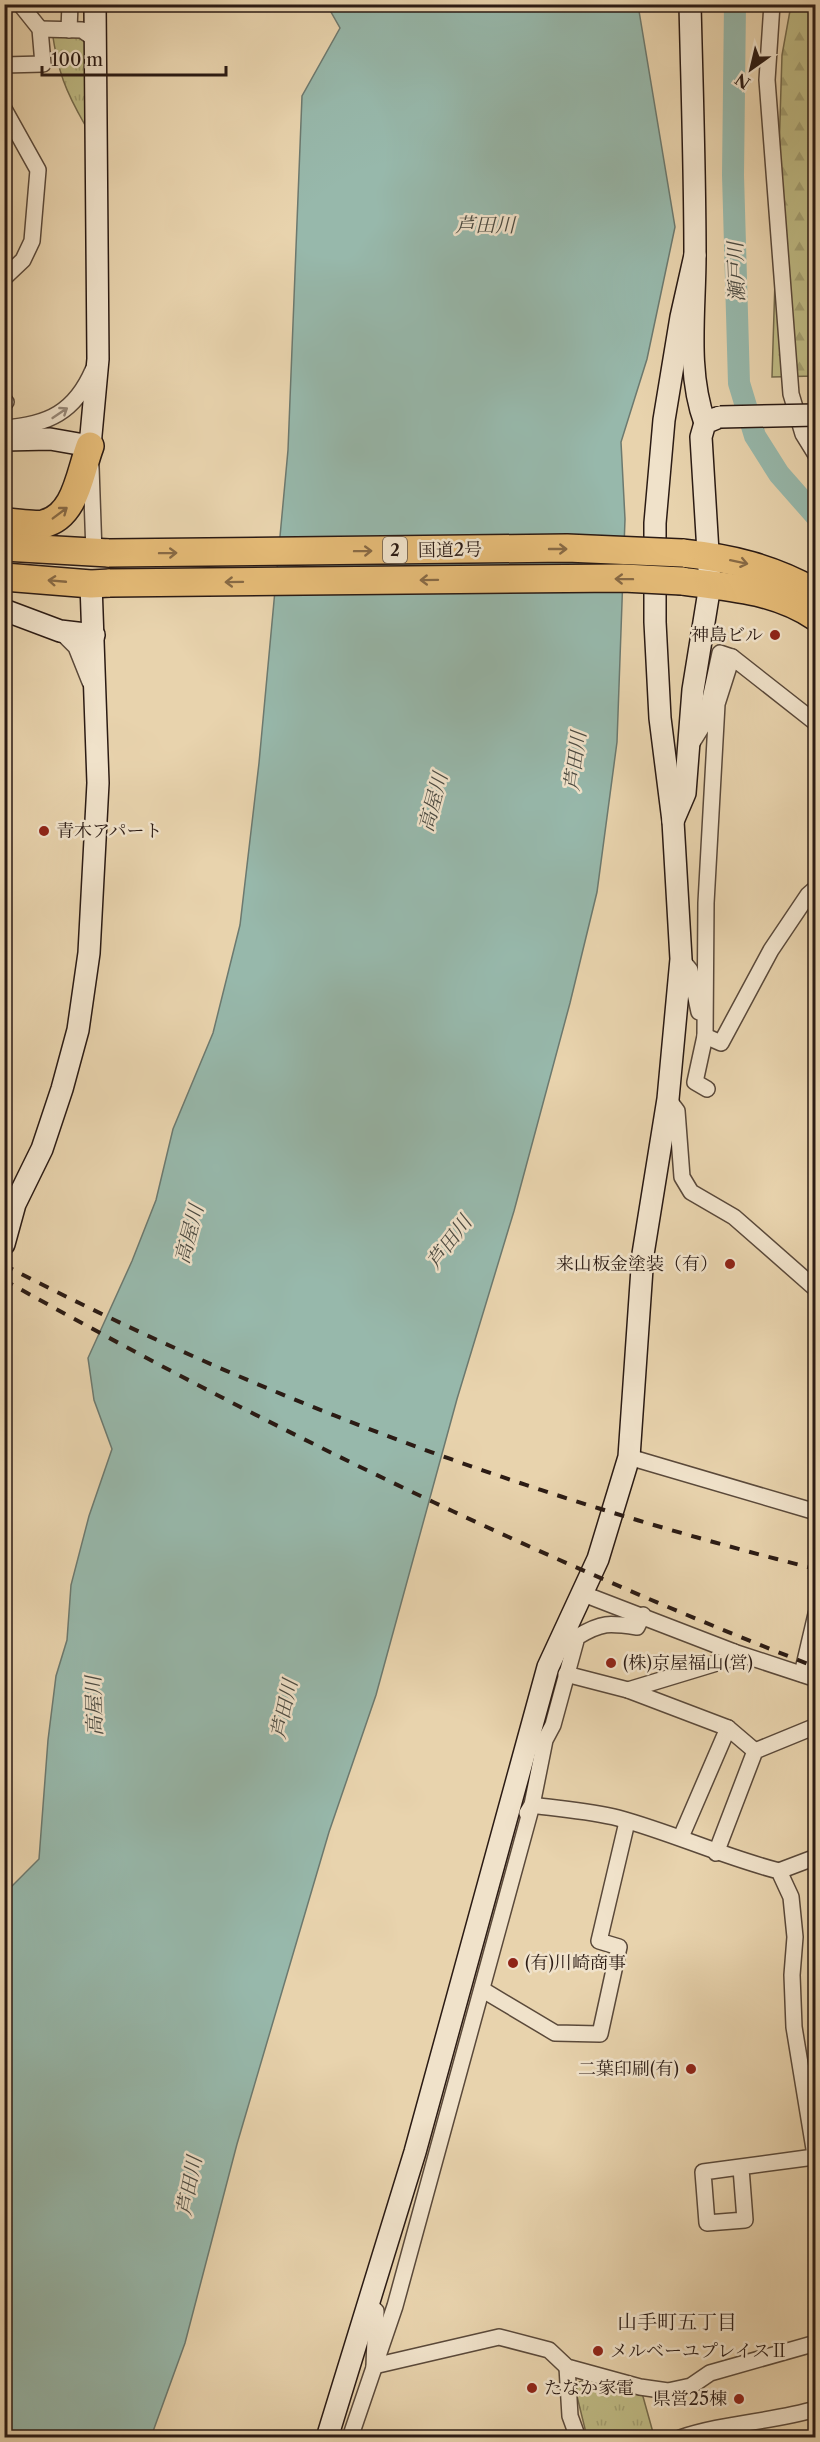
<svg xmlns="http://www.w3.org/2000/svg" width="820" height="2442" viewBox="0 0 820 2442" font-family="'Libre Caslon Text','Noto Serif JP',serif">
<style>
.grass{fill:url(#grass-tufts);stroke:#746a4c;stroke-width:1.5}
.forest{fill:url(#forest-firs);stroke:#746a4c;stroke-width:1.5}
.water{fill:#97b8ab;stroke:#6c796f;stroke-width:1.5}
.lines{fill:none;stroke-linecap:round;stroke-linejoin:round}
.river{stroke:#97b8ab;stroke-width:22}
.street-casing{stroke:#5a493a;stroke-width:18}
.secondary-casing{stroke:#2b1b14;stroke-width:24}
.highway-casing{stroke:#2b1b14;stroke-width:30}
.street{stroke:#f0e2ca;stroke-width:15}
.secondary{stroke:#f0e2ca;stroke-width:21}
.highway{stroke:#e4ba76;stroke-width:27}
.rail{stroke:#2b1b14;stroke-width:4;stroke-dasharray:10 10;stroke-linecap:butt}
.secondary-bridge-casing{stroke:#2b1b14;stroke-width:24;stroke-linecap:butt}
.highway-bridge-casing{stroke:#2b1b14;stroke-width:30;stroke-linecap:butt}
.secondary-bridge{stroke:#f0e2ca;stroke-width:21}
.highway-bridge{stroke:#e4ba76;stroke-width:27}
.oneway{stroke:#978878}
.oneway2{stroke:#886a45}
.poi-dot{fill:#8f2418;stroke:#f0e2ca;stroke-width:2}
.labels{text-anchor:middle;stroke-width:5;stroke-linejoin:round;paint-order:stroke}
.shield{fill:#f0e2ca;stroke:#66574b;stroke-width:1.5}
.shield-label{font-size:16px;font-weight:bold;fill:#2b1b14}
.street-label{font-size:18px;fill:#2b1b14;stroke:#f0e2ca}
.poi-label{font-size:18px;fill:#2b1b14;stroke:#f0e2ca;text-anchor:start}
.water-label{font-size:20px;font-style:italic;fill:#4b4a41;stroke:#f0e2ca}
.neighbourhood-label{font-size:20px;fill:#2b1b14;stroke:#f0e2ca}
</style>
<defs>
<pattern id="grass-tufts" width="24" height="20" patternUnits="userSpaceOnUse" patternTransform="scale(1.5)"><rect width="24" height="20" fill="#beba84"/><path d="M3 7l-1-3M5 7V3M7 7l1-3M15 17l-1-3M17 17v-4M19 17l1-3" fill="none" stroke="#a39f71"/></pattern>
<pattern id="forest-firs" width="22" height="20" patternUnits="userSpaceOnUse" patternTransform="scale(1.5)"><rect width="22" height="20" fill="#beba84"/><path d="M5 1l3.5 6h-7zM16 11l3.5 6h-7z" fill="#a39f71"/></pattern>
</defs>
<rect width="100%" height="100%" fill="#e8d3ad"/>
<filter id="stains"><feTurbulence type="fractalNoise" baseFrequency=".00333" numOctaves="4"/><feColorMatrix values="0 0 0 0 .2 0 0 0 0 .09 0 0 0 0 .02 0 0 0 .5 -.17"/></filter>
<radialGradient id="worn" r=".72"><stop offset=".6" stop-color="#630" stop-opacity="0"/><stop offset="1" stop-color="#630" stop-opacity=".3"/></radialGradient>
<g class="grass">
<path d="M52,31L87,34L85,125C65,90 58,72 52,31Z"/>
<polygon points="582,2381 642,2393 654,2436 587,2437 574,2384"/>
</g>
<polygon class="forest" points="791,5 815,5 815,376 772,377 782,55"/>
<polygon class="water" points="327,5 638,5 675,227 647,359 621,442 625,519 617,742 597,892 570,1003 514,1211 457,1399 376,1695 329,1832 237,2144 185,2343 151,2437 5,2437 4,1936 9,1889 39,1859 48,1740 56,1676 67,1640 71,1585 89,1516 112,1449 94,1400 88,1358 132,1261 156,1200 173,1129 213,1033 240,925 259,763 288,450 302,96 340,28"/>
<g class="lines">
<polyline class="river" points="735,4 733,175 739,383 755,436 779,474 816,516"/>
<defs>
<g id="street">
<polyline points="772,4 767,80 791,394 803,434 816,455"/>
<polyline points="40,29 82,30 95,39"/>
<polyline points="69,30 70,4"/>
<polyline points="4,65 43,64 40,29 20,4"/>
<polyline points="4,109 38,170 32,241 23,260 4,278"/>
<polyline points="4,400 6,402"/>
<path d="M4,428C48,425 75,412 93,370"/>
<polyline points="91,467 94,553"/>
<polyline points="60,631 76,647 90,682"/>
<polyline points="690,746 705,722 720,653 732,657"/>
<polyline points="681,959 690,970 699,1012"/>
<polyline points="705,1036 721,1043 771,950 808,895 816,888"/>
<polyline points="707,1089 695,1082 705,1036 706,903 717,704 732,657 816,723"/>
<polyline points="668,1099 677,1111 682,1177 691,1192 734,1217 816,1289"/>
<polyline points="629,1457 816,1512"/>
<polyline points="581,1593 734,1652 816,1679"/>
<polyline points="566,1674 628,1690 728,1728 755,1751"/>
<polyline points="802,1674 816,1614"/>
<polyline points="628,1690 730,1659 734,1652"/>
<path d="M527,1813L532,1805C560,1809 591,1811 618,1818C673,1833 724,1857 779,1871L791,1897L795,1937L792,1975L794,2027L816,2161"/>
<polyline points="681,1837 728,1728"/>
<polyline points="716,1853 755,1751 816,1726"/>
<polyline points="779,1871 816,1857"/>
<polyline points="483,1990 555,2033 600,2034 619,1947 599,1941 627,1822"/>
<polyline points="741,2168 745,2220 707,2223 703,2172 814,2157"/>
<polyline points="369,2305 376,2311 374,2366 499,2337 549,2350 567,2367 640,2387 668,2391 691,2386 710,2373 816,2343"/>
<polyline points="567,2367 570,2416 578,2438"/>
<path d="M350,2438L395,2306L532,1805L545,1740L553,1725L577,1637C602,1622 609,1623 637,1627L643,1615"/>
<path d="M680,2438C724,2423 771,2422 816,2409"/>
</g>
<g id="secondary">
<path d="M690,4C692,88 695,172 695,256C695,311 686,371 705,423"/>
<polyline points="4,440 50,439 90,446 98,359 95,4"/>
<polyline points="4,610 60,631 94,635"/>
<polyline points="673,821 685,793 693,690 710,585 701,437 705,423 717,418"/>
<polyline points="4,1244 15,1204 42,1149 62,1089 78,1030 89,953 98,783 91,584"/>
<polyline points="327,2438 415,2152 548,1667 598,1559 629,1457 643,1254 668,1099 681,959 673,821 660,718 655,622 655,523 664,420 681,317 695,255"/>
</g>
<g id="highway">
<path d="M4,522C16,522 31,526 43,524C76,517 80,472 90,446"/>
<polyline points="4,547 109,553"/>
<path d="M682,553C730,558 773,568 816,593"/>
<polyline points="4,577 91,584 110,583"/>
<path d="M682,581C730,588 774,589 816,617"/>
</g>
</defs>
<use href="#street" class="street-casing"/>
<use href="#secondary" class="secondary-casing"/>
<use href="#highway" class="highway-casing"/>
<use href="#street" class="street"/>
<use href="#secondary" class="secondary"/>
<use href="#highway" class="highway"/>
<g class="rail">
<path d="M4,1265C261,1399 535,1499 816,1569"/>
<path d="M4,1280C266,1427 536,1558 816,1667"/>
</g>
<defs>
<polyline id="secondary-bridge" points="720,417 816,415"/>
<g id="highway-bridge">
<polyline points="109,553 567,548 682,553"/>
<polyline points="110,583 623,578 682,581"/>
</g>
</defs>
<use href="#secondary-bridge" class="secondary-bridge-casing"/>
<use href="#highway-bridge" class="highway-bridge-casing"/>
<use href="#secondary-bridge" class="secondary-bridge"/>
<use href="#highway-bridge" class="highway-bridge"/>
</g>
<defs><path id="oneway-shaft" d="M-6 0H5M1.5-3L5.5 0L1.5 3" fill="none" stroke-width="1.6" stroke-linecap="round" stroke-linejoin="round" transform="scale(1.5)"/></defs>
<use class="oneway" href="#oneway-shaft" transform="translate(60 413) rotate(-34)"/>
<g class="oneway2">
<use href="#oneway-shaft" transform="translate(60 513) rotate(-37)"/>
<use href="#oneway-shaft" transform="translate(558 549)"/>
<use href="#oneway-shaft" transform="translate(363 551) rotate(-1)"/>
<use href="#oneway-shaft" transform="translate(168 553) rotate(-1)"/>
<use href="#oneway-shaft" transform="translate(739 562) rotate(12)"/>
<use href="#oneway-shaft" transform="translate(624 579) rotate(-179)"/>
<use href="#oneway-shaft" transform="translate(429 580) rotate(179)"/>
<use href="#oneway-shaft" transform="translate(57 581) rotate(-175)"/>
<use href="#oneway-shaft" transform="translate(234 582) rotate(179)"/>
</g>
<g class="poi-dot">
<circle cx="775" cy="635" r="6"/>
<circle cx="44" cy="831" r="6"/>
<circle cx="730" cy="1264" r="6"/>
<circle cx="611" cy="1663" r="6"/>
<circle cx="513" cy="1963" r="6"/>
<circle cx="691" cy="2069" r="6"/>
<circle cx="598" cy="2351" r="6"/>
<circle cx="532" cy="2388" r="6"/>
<circle cx="739" cy="2399" r="6"/>
</g>
<g class="labels">
<rect class="shield" x="383" y="537" width="24" height="26" rx="4.5"/>
<g class="shield-label">
<text x="395" y="556">2</text>
</g>
<g class="street-label">
<text transform="translate(450 550) rotate(-1)" y="6">国道2号</text>
</g>
<g class="poi-label">
<text x="763" y="641" text-anchor="end">神島ビル</text>
<text x="56" y="837">青木アパート</text>
<text x="718" y="1270" text-anchor="end">来山板金塗装（有）</text>
<text x="623" y="1669">(株)京屋福山(営)</text>
<text x="525" y="1969">(有)川崎商事</text>
<text x="679" y="2075" text-anchor="end">二葉印刷(有)</text>
<text x="610" y="2357">メルベーユプレイスⅡ</text>
<text x="544" y="2394">たなか家電</text>
<text x="727" y="2405" text-anchor="end">県営25棟</text>
</g>
<g class="water-label">
<text x="485" y="232">芦田川</text>
<text transform="translate(736 272) rotate(-92)" y="7">瀬戸川</text>
<text transform="translate(575 761) rotate(-83)" y="7">芦田川</text>
<text transform="translate(433 802) rotate(-75)" y="7">高屋川</text>
<text transform="translate(189 1234) rotate(-75)" y="7">高屋川</text>
<text transform="translate(449 1242) rotate(-53)" y="7">芦田川</text>
<text transform="translate(94 1706) rotate(-92)" y="7">高屋川</text>
<text transform="translate(284 1709) rotate(-78)" y="7">芦田川</text>
<text transform="translate(189 2186) rotate(-79)" y="7">芦田川</text>
</g>
<g class="neighbourhood-label">
<text x="677" y="2329">山手町五丁目</text>
</g>
</g>
<rect width="820" height="2442" fill="none" stroke="#e8d3ad" stroke-width="24"/>
<rect x="6" y="6" width="808" height="2430" fill="none" stroke="#2b1b14" stroke-width="3"/>
<rect x="12" y="12" width="796" height="2418" fill="none" stroke="#2b1b14" stroke-width="1.5"/>
<g transform="translate(751 69) rotate(214)" stroke="#f0e2ca" stroke-width="4.5" paint-order="stroke">
<path d="M0-4.5L10 22L0 15L-10 22Z" fill="#2b1b14"/>
<text y="-9" font-size="16" font-weight="bold" text-anchor="middle" fill="#2b1b14">N</text>
</g>
<path d="M42 66v9h184v-9" fill="none" stroke="#2b1b14" stroke-width="3"/>
<text x="51" y="66" font-size="18" fill="#2b1b14" stroke="#f0e2ca" stroke-width="4.5" paint-order="stroke">100 m</text>
<rect width="100%" height="100%" filter="url(#stains)"/>
<rect width="100%" height="100%" fill="url(#worn)"/>
</svg>
